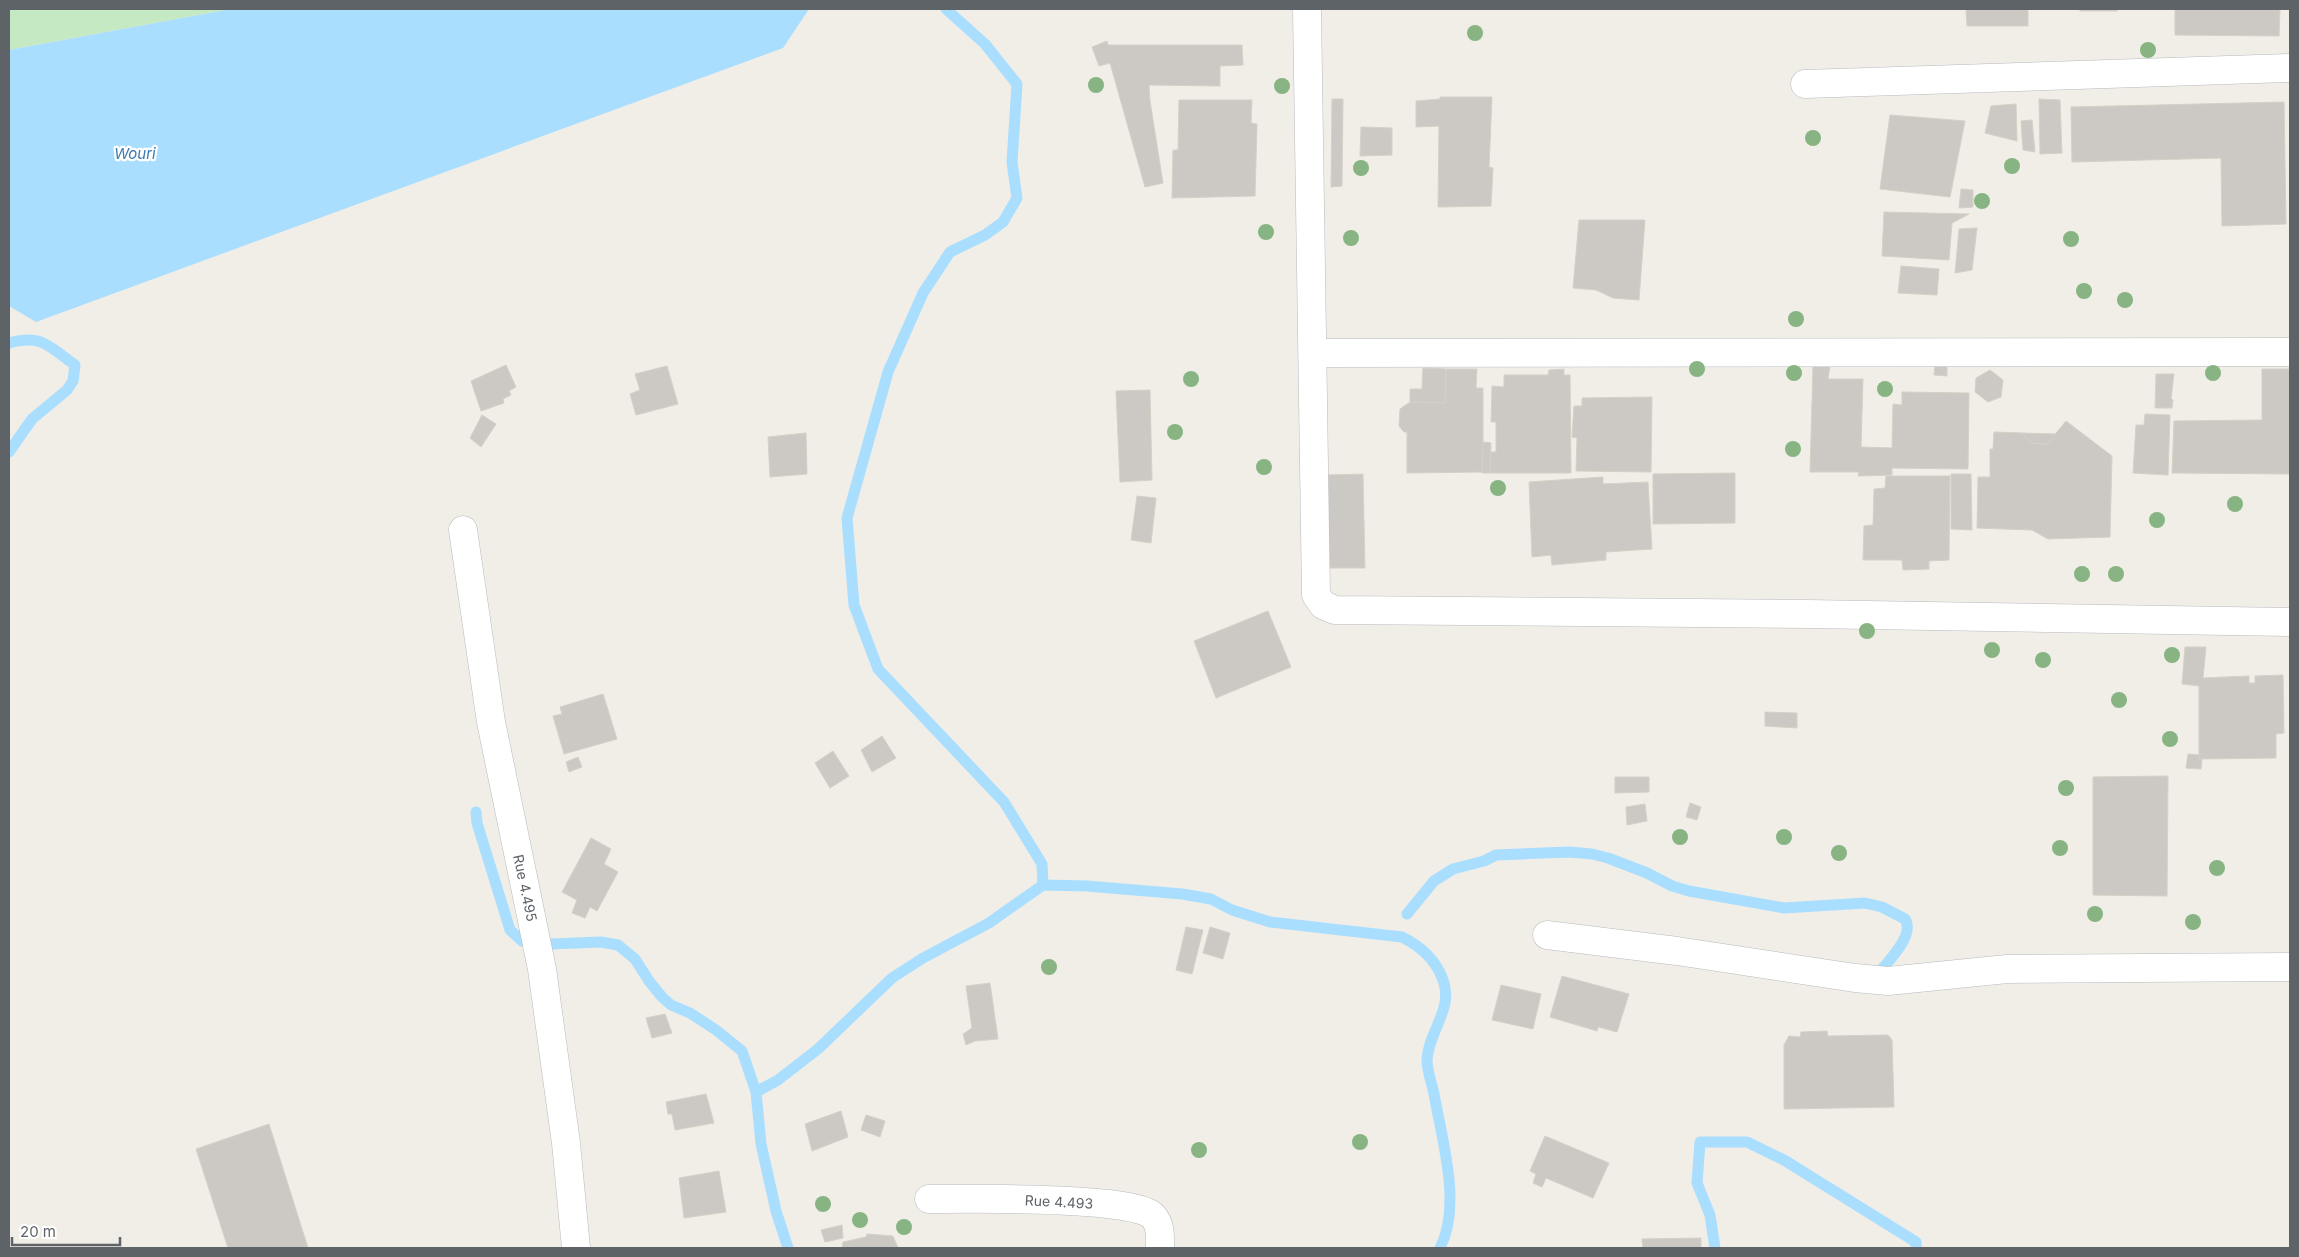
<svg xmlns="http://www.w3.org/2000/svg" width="2299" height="1257" viewBox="0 0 2299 1257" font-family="Inter,sans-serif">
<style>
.green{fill:#c5e9c3}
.water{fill:#a9deff}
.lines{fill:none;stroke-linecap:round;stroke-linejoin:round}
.stream{stroke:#a9deff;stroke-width:11}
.building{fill:#ccc9c4;stroke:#d6d0c5}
.minor-casing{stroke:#b7babe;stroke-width:29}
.minor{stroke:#fff;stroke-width:28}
.tree{fill:#87b482}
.labels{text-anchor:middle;stroke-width:4.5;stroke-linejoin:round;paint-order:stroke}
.street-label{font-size:14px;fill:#5e6368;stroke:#fff}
.water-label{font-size:15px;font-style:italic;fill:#3c7aae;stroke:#fff}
</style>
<rect width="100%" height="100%" fill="#f1eee7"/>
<polygon class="green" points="9,9 231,9 9,50"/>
<polygon class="water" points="231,9 809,9 783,48 36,322 9,306 9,50"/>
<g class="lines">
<g class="stream">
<polyline points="946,9 985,44 1017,84 1012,162 1017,198 1003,222 985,235 950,252 923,293 888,372 847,518 854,605 878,669 1004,802 1042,864 1043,885"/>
<path d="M9,343C43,334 48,346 75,365L73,381L67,390L32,419L9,452"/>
<polyline points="476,812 477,823 510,930 522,941 550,944 601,942 618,945 635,959 649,981 662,997 671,1005 690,1013 716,1030 742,1051 756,1092 761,1144 776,1211 788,1248"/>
<path d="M1407,914L1434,881L1453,869L1484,861L1496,855L1569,852L1592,854L1608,858L1647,873L1672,886L1689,891L1784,908L1865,903L1882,907L1905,919C1916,936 1885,964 1875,978"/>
<path d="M756,1092L778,1080L818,1049L892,978L923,958L989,923L1043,885L1087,886L1182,894L1211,899L1232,910L1270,922L1402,937C1420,946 1436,960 1443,980C1454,1009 1428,1032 1427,1060C1427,1071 1432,1084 1434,1094C1442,1140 1462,1205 1440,1248"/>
<polyline points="1715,1248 1710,1215 1697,1183 1700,1142 1747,1142 1784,1160 1916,1242 1916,1248"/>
</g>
</g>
<g class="building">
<polygon points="1966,9 2028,9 2028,26 1967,26"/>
<rect x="2080" y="9" width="37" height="2"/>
<polygon points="2175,9 2280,9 2279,36 2175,35"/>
<polygon points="1107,41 1108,45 1242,45 1243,65 1220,66 1220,86 1149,85 1150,101 1163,183 1145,187 1110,63 1099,66 1092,47"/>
<polygon points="1440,97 1492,97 1489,167 1493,168 1491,206 1438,207 1439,126 1416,127 1416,101 1440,99"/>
<polygon points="1332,99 1343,99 1343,102 1342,184 1342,186 1331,187"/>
<polygon points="2039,99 2060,100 2062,153 2040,154"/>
<polygon points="1179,100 1252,100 1251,123 1257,124 1255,196 1172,198 1173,150 1178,150"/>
<polygon points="2284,102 2286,224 2222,226 2221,158 2072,162 2071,107"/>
<polygon points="2016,104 2017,141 1985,133 1991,106"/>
<polygon points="1890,115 1965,121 1950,197 1880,189"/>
<polygon points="2032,120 2035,152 2023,150 2021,121"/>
<polygon points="1361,127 1392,128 1392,155 1360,156"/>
<polygon points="1961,189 1973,190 1973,207 1959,208"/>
<polygon points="1884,212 1969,214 1952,223 1949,260 1882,256"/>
<polygon points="1579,220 1645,220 1639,300 1613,298 1596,290 1573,288"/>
<polygon points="1977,228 1972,270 1955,273 1959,229"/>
<polygon points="1901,266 1939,269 1937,295 1898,293"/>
<polygon points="1935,363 1947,363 1947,376 1934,375"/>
<polygon points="506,365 516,387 509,391 511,395 503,399 504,403 481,411 471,381"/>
<polygon points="1813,365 1830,366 1828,379 1863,379 1861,447 1892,448 1893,404 1902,405 1902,392 1969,393 1968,469 1892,468 1892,475 1858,476 1859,472 1810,472"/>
<polygon points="667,366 678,404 636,415 630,394 640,390 635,374"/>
<polygon points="1423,368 1446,369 1445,403 1410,402 1410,389 1422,389"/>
<polygon points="1446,369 1477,369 1476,388 1483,388 1483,472 1407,473 1407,432 1404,432 1399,426 1400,409 1410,402 1445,403"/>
<polygon points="1564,369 1564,375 1570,375 1571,473 1490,473 1491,452 1496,452 1496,422 1491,422 1492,386 1504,387 1504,375 1548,375 1549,370"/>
<polygon points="2262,369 2290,369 2290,474 2172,473 2174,421 2262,420"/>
<polygon points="1990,370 2003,380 2001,397 1988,402 1975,392 1976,378"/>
<polygon points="2156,374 2174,374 2171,399 2173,400 2172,408 2155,408"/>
<polygon points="1150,390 1152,480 1120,482 1116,391"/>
<polygon points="1652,397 1651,472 1576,471 1577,438 1572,437 1574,406 1582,406 1582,398"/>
<polygon points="2145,414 2170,415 2168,475 2133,473 2136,425 2144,425"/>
<polygon points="482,415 496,424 481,447 470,438"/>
<polygon points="2066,421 2112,456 2110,537 2048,539 2032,530 1977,528 1978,477 1990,477 1990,449 1993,449 1994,432 2022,433 2031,443 2047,444"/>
<polygon points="806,433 807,474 770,477 768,437"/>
<polygon points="2022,433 2056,434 2047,444 2031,443"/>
<polygon points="1483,442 1491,443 1490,473 1482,473"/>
<polygon points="1735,473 1735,523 1653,524 1653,474"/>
<polygon points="1363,474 1365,568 1329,568 1327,475"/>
<polygon points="1951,474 1971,474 1972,530 1951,529"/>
<polygon points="1886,476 1950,476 1949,560 1929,561 1929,569 1903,570 1902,560 1863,560 1864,526 1873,525 1874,489 1885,488"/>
<polygon points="1603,477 1603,484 1648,482 1652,549 1606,552 1606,560 1552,565 1551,555 1532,557 1529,482"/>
<polygon points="1137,496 1156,498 1151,543 1131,540"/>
<polygon points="1268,611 1291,667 1216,698 1194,641"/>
<polygon points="2185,647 2206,647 2203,678 2249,676 2249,683 2255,683 2255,676 2283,675 2284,733 2276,734 2276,758 2199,759 2199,686 2182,684"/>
<polygon points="603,694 617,739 564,754 553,716 562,714 560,707"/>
<polygon points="1765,712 1797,713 1797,728 1765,726"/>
<polygon points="882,736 896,758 872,772 861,750"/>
<polygon points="833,751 849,776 830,788 815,763"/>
<polygon points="2188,754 2200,755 2199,759 2202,759 2201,769 2186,768"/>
<polygon points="578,757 582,767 569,772 566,762"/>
<polygon points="2168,776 2167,896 2093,895 2093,777"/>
<polygon points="1615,777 1649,777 1649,792 1615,793"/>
<polygon points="1690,803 1701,807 1697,820 1686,817"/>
<polygon points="1645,804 1647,821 1627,825 1626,807"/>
<polygon points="591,838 611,849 604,864 618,872 597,911 590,907 585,918 572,913 577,900 562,892"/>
<polygon points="1186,927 1203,930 1192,974 1176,970"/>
<polygon points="1210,927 1230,933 1223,959 1203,953"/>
<polygon points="1562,976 1629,994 1617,1032 1598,1027 1597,1031 1550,1017"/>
<polygon points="990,983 998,1039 975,1041 966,1045 963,1034 972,1028 966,986"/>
<polygon points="1501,985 1541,994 1533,1029 1492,1020"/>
<polygon points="665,1014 672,1033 652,1038 646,1018"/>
<polygon points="1827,1031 1828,1036 1888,1035 1892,1040 1894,1107 1784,1109 1784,1045 1789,1036 1800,1037 1801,1032"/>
<polygon points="706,1094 714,1123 675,1130 672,1114 668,1114 666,1102"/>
<polygon points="841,1111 848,1137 812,1151 805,1124"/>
<polygon points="866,1115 885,1121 880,1137 861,1130"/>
<polygon points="269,1124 308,1248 228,1248 196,1149"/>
<polygon points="1545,1136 1609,1163 1593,1198 1546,1178 1542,1187 1533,1183 1536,1174 1530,1171"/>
<polygon points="719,1171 726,1212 684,1218 679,1178"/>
<polygon points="842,1225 843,1238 825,1242 821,1230"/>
<polygon points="867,1234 893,1236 898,1248 842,1248 843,1242 866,1237"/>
<polygon points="1701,1238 1701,1248 1643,1248 1642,1239"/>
</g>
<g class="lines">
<defs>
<g id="minor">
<polyline points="1307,9 1316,595 1323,605 1335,610 1808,614 2290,622"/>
<polyline points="1805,84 2290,68"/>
<polyline points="1313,353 2290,352"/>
<polyline points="463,530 491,722 542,969 566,1143 576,1248"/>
<polyline points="1547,935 1677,951 1855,978 1888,981 2007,969 2290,967"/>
<path d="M929,1199C963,1199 1135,1196 1153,1216C1161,1225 1160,1236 1160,1248"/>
</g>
</defs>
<use href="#minor" class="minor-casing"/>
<use href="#minor" class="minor"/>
</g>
<g class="tree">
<circle cx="1475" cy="33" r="8"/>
<circle cx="2148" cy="50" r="8"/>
<circle cx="1096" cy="85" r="8"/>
<circle cx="1282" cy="86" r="8"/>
<circle cx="1813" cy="138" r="8"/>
<circle cx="2012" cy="166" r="8"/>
<circle cx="1361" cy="168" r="8"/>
<circle cx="1982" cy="201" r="8"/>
<circle cx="1266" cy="232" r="8"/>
<circle cx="1351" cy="238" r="8"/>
<circle cx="2071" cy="239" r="8"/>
<circle cx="2084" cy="291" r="8"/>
<circle cx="2125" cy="300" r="8"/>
<circle cx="1796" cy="319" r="8"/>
<circle cx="1697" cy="369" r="8"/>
<circle cx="1794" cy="373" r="8"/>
<circle cx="2213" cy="373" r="8"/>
<circle cx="1191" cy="379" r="8"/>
<circle cx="1885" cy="389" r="8"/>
<circle cx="1175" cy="432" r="8"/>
<circle cx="1793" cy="449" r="8"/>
<circle cx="1264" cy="467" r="8"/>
<circle cx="1498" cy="488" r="8"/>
<circle cx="2235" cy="504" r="8"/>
<circle cx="2157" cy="520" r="8"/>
<circle cx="2082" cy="574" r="8"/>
<circle cx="2116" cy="574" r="8"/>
<circle cx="1867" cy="631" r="8"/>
<circle cx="1992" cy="650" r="8"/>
<circle cx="2172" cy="655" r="8"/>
<circle cx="2043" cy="660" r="8"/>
<circle cx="2119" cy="700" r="8"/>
<circle cx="2170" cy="739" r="8"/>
<circle cx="2066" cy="788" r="8"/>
<circle cx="1680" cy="837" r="8"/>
<circle cx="1784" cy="837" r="8"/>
<circle cx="2060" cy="848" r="8"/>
<circle cx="1839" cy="853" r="8"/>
<circle cx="2217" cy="868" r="8"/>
<circle cx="2095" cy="914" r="8"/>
<circle cx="2193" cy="922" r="8"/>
<circle cx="1049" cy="967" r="8"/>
<circle cx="1360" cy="1142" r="8"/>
<circle cx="1199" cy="1150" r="8"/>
<circle cx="823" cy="1204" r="8"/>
<circle cx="860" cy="1220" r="8"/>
<circle cx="904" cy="1227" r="8"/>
</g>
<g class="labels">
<g class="street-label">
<text transform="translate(525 888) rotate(78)" y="5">Rue 4.495</text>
<text transform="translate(1059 1202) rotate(3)" y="5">Rue 4.493</text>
</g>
<g class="water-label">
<text x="135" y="159">Wouri</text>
</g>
</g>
<rect width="2299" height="1257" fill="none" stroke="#5e6368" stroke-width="20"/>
<path d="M12 1237v8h108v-8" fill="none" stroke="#5e6368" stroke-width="2.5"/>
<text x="20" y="1237" font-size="15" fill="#5e6368" stroke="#ffffff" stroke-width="4" paint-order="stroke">20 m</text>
</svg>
